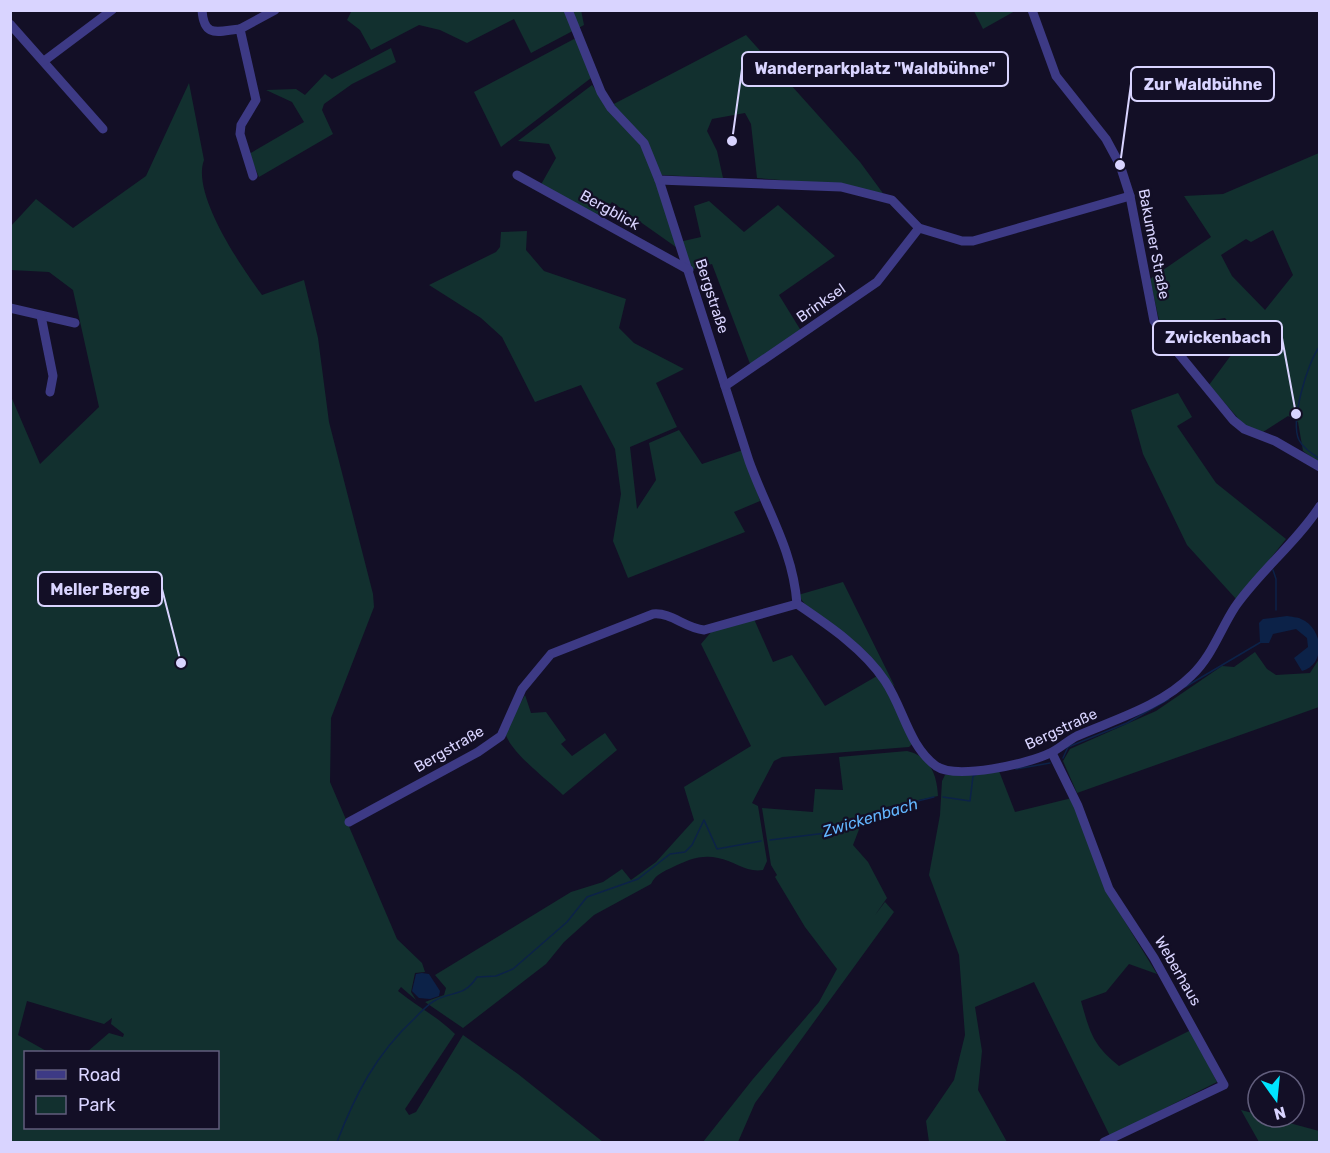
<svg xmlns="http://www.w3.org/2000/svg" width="1330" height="1153" viewBox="0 0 1330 1153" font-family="Rubik,sans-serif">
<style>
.green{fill:#12302f;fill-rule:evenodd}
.water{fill:#0c2248}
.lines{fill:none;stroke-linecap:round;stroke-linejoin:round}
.stream{stroke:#0c2248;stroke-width:1.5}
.minor{stroke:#3d3a85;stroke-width:9}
.labels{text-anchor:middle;stroke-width:4.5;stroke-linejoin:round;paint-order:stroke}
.street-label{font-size:15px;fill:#d9d4ff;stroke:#130f26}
.water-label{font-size:16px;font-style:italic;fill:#62b6ff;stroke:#130f26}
.leader{fill:none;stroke:#d9d4ff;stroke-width:2}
.callout-dot{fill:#d9d4ff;stroke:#130f26;stroke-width:2}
.callout{fill:#130f26;stroke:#d9d4ff;stroke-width:2}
.callout-label{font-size:16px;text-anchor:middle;font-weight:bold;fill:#d9d4ff}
</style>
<rect width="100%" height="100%" fill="#130f26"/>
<g class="green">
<polygon points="352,10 581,10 584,25 531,53 514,19 467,43 440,30 419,25 371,50 360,30 347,20"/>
<polygon points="974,11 1015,11 983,29"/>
<polygon points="746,35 860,162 885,196 841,185 757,178 751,124 745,113 712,119 707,131 717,151 723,178 661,175 679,242 701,237 694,206 709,201 744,232 778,205 835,256 779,295 803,334 752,369 712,264 689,270 683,252 612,202 598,219 539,188 556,158 549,144 518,141 592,85 608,107"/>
<polygon points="574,39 579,40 591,78 501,147 474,92"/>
<polygon points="391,48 396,62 352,84 324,104 322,110 333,134 259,177 249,154 304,122 292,102 266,90 296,89 305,95 325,74 332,79"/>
<path d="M189,83L204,160C191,194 242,268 262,295L304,280L318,338L329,422L373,594L374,607L331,718L330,782L397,939L422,963L425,972L415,973L411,992L416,1000L401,987L398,991C416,1006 437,1016 455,1034L405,1109L409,1115L416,1112L463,1035L518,1074L603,1142H11L10,394L40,464L99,407L73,290L49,272L11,270V226L36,199L73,228L146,176ZM27,1001L104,1024L112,1018L111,1024L124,1034L123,1037L109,1033L87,1052H218V1128H26V1052H48L18,1035Z"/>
<path d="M1319,153V463L1303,451L1298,422L1288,416L1263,432L1244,425L1209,385L1243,339L1225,318L1182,325L1169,334L1159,320L1150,279L1211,237L1184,196L1223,194ZM1273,230L1293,275L1265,310L1232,276L1221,255L1246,239L1251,242Z"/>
<polygon points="527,231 526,250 544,271 626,299 619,328 634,343 684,369 656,383 677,427 630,447 637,509 656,480 649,443 679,430 702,464 743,450 760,501 734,512 745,532 628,578 613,541 621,494 615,449 581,385 535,402 502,337 481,318 429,285 496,252 500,247 501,232"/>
<polygon points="1178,393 1192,417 1177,426 1216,483 1286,539 1237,600 1187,545 1143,454 1131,410"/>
<polygon points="843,582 895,687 870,658 807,607 798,595"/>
<path d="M754,619L773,662L792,655L825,706L877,676L891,696L913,743L909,747L782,757L774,761L752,803L758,806L767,861L763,870C747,873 734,861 718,858C702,854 687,860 673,867C663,872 656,874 651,884L594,915L564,942L546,964L463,1028L425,1002L444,995L446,988L435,975L571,892L603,882L622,869L631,880L656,862L694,820L684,787L751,746L701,644L712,631Z"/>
<polygon points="1255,652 1267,669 1276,675 1310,673 1319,659 1319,707 1077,793 1063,761 1070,749 1156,711 1222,666 1234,667"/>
<path d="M525,695L531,713L546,712L566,740L561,744L572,756L605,733L617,750L563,795C548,780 507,750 505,731Z"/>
<path d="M907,751C930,756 937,775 938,796L886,807L863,819L853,845L868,862L887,898L875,915L885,902L894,912L755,1103L738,1142H703L753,1079L819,1002L837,969L805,927L775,877L777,875L771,865L762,808L813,812L815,789L843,790L839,757Z"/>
<path d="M999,771L1015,812L1072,798L1108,894L1157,974L1129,964L1106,992L1081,1001C1090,1033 1093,1045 1119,1066L1191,1030L1217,1082L1110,1136L1034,982L975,1007L982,1051L978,1090L1007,1142H929L926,1121L954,1080L965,1035L959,955L929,875L940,815L942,781L945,775Z"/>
<polygon points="1241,1110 1319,1131 1319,1142 1259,1142"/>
</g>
<g class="water">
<path d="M1287,616C1291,617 1298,617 1301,619C1323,628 1327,664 1302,671L1294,658L1308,647L1307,638L1296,629L1273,634L1269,643H1260L1259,623L1263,619Z"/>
<polygon points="422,973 429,974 440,991 439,996 430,999 419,998 412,991 416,974"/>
</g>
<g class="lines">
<g class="stream">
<path d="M1320,346C1307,362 1290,422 1299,440C1303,448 1312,454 1320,459"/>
<polyline points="1273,570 1276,579 1276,610"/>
<polyline points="1185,687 1261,642"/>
<polyline points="1063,758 1068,747 1127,723 1169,699"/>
<polyline points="1016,769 1050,763"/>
<polyline points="943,797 970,801 973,776 976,775"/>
<polyline points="770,840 834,832 885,809 934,797"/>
<path d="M337,1142C355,1095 376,1054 414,1019C420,1013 427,1005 434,1001C453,990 463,998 477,977L496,976L513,969L567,922L587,897L638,879L670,854L685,852L692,845L704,820L717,849L761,841"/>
</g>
<g class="minor">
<path d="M202,10C204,39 218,31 240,29L256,100L241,125L240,134L253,176"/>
<path d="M568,10L601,92L611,108L644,143L659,180L749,461C767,511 793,550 797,604C828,625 864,649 885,681C904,709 908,745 936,766C956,780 1028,764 1050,753C1059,749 1067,741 1077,736C1116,719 1161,706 1192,675C1212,656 1220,630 1235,607C1260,571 1296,543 1320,506"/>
<polyline points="1032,10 1056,76 1106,139 1120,165 1130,196 1154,321 1165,337 1233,420 1244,429 1275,441 1320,467"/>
<polyline points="10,24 103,129"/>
<polyline points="240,29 275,10"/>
<polyline points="44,61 112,10"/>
<polyline points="517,175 689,270"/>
<polyline points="659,180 841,187 892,200 919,228 962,241 973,241 1130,196"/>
<polyline points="10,308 75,323"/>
<polyline points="41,316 53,376 50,392"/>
<polyline points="725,386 877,282 919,228"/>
<polyline points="1052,753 1078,806 1109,889 1154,958 1224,1085 1104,1142"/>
<path d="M349,822L478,752L501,736L522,689L551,654L653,614C671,612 685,628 704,630L797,604"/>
</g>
</g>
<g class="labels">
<g class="street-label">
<text transform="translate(610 210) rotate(29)" y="5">Bergblick</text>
<text transform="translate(1154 244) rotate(79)" y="5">Bakumer Straße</text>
<text transform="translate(712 296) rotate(72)" y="5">Bergstraße</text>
<text transform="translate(821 303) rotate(-35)" y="5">Brinksel</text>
<text transform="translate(1061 729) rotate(-25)" y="5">Bergstraße</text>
<text transform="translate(449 749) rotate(-30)" y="5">Bergstraße</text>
<text transform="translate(1178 971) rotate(60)" y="5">Weberhaus</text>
</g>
<g class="water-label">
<text transform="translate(870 817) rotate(-17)" y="6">Zwickenbach</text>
</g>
</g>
<path class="leader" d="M732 141L742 69M1120 165L1131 84M1296 414L1282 338M181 663L162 589"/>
<g class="callout-dot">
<circle cx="732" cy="141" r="6"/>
<circle cx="1120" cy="165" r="6"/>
<circle cx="1296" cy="414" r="6"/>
<circle cx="181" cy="663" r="6"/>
</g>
<g class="callout">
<rect x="742" y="52" width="266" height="34" rx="6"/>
<rect x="1131" y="67" width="143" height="34" rx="6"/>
<rect x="1153" y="321" width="129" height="34" rx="6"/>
<rect x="38" y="572" width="124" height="34" rx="6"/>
</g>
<g class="callout-label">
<text x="875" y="74">Wanderparkplatz "Waldbühne"</text>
<text x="1203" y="90">Zur Waldbühne</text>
<text x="1218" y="343">Zwickenbach</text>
<text x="100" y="595">Meller Berge</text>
</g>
<rect width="1330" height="1153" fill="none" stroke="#d9d4ff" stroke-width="24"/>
<rect x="24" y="1051" width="195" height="78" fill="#130f26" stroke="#625e7d" stroke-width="1.5"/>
<rect x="36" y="1070" width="30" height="9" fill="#3d3a85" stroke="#625e7d" stroke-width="1.5"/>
<text x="78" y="1081" font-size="18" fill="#d9d4ff">Road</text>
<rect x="36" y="1096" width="30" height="18" fill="#12302f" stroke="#625e7d" stroke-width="1.5"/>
<text x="78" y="1111" font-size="18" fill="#d9d4ff">Park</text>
<g transform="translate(1276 1099) rotate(165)"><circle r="28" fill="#130f26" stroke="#625e7d" stroke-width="1.5"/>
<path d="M0-4.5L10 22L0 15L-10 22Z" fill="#00e5ff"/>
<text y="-9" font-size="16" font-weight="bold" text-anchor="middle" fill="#d9d4ff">N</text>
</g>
</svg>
